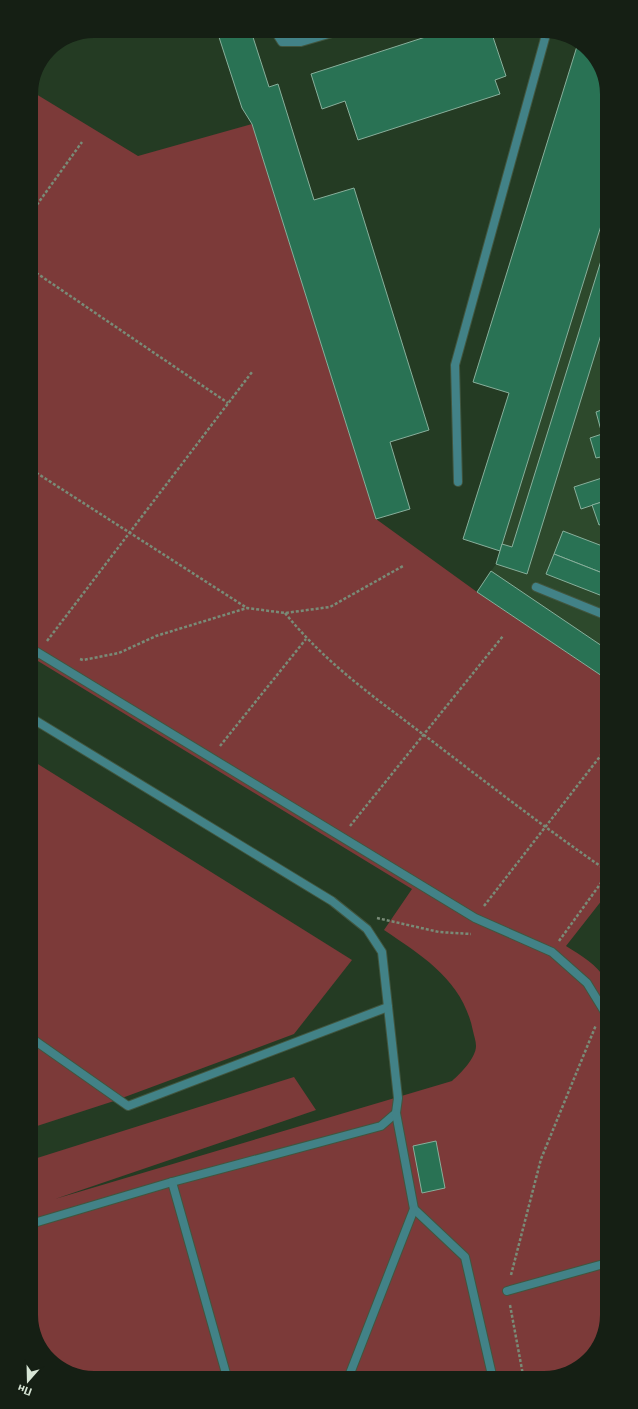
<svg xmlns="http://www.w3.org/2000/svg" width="638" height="1409" viewBox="0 0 638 1409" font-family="'Exo 2',sans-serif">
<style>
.built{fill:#2d492c}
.green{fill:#7c3a39}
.building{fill:#297254;stroke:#88af9b}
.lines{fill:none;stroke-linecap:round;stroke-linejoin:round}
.service-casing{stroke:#41563f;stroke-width:10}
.path{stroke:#798b77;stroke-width:2.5;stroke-dasharray:3 2;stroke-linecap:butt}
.service{stroke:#428287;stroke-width:8}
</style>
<rect width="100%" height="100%" fill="#243b23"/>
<polygon class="built" points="604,216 605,678 477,592 496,564"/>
<g class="green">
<path d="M31,91L138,156L252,124L376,519L477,592L605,678L606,895L566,946C582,956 596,964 606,980L607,1315L596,1350L564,1375L90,1378L56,1365L34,1335V1159L294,1077L316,1110L55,1199L452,1081C460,1074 476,1058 476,1046C476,1041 474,1036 473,1031C463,981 424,957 384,930L412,889L33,658Z"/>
<polygon points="33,761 352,960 294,1034 114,1101 34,1127"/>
</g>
<g class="building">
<polygon points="217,31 251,31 269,87 278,84 314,200 354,188 429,430 390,442 410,509 376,519 252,124 242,108"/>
<polygon points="444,31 491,31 506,76 495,80 500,94 358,140 345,101 322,109 311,74"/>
<polygon points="578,43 582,44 604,74 604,216 500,551 463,539 509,393 473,382"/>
<polygon points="604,251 604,325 527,574 496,564 502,544 512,547"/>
<polygon points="604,409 605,433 602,434 596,412"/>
<polygon points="605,433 605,456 596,458 590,438"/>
<polygon points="605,477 605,501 581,509 574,487"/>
<polygon points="605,501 605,523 599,525 592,505"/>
<polygon points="563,531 605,547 605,574 554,554"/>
<polygon points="554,554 605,574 605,597 546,574"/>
<polygon points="491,571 605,648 605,678 477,592"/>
<polygon points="436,1141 445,1188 422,1193 413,1146"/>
</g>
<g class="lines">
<defs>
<g id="service">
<polyline points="275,31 282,42 301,42 339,31"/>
<polyline points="458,482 455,365 547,31"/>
<polyline points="536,587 605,615"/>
<polyline points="33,659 37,652 475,918 552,952 587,983 606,1014"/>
<polyline points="33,719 332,901 367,929 382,952 398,1098 396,1113 381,1126 172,1182 34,1223"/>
<polyline points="34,1040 128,1106 388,1007"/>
<polyline points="396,1113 414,1209 465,1257 492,1375"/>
<polyline points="172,1182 227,1377"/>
<polyline points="507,1291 607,1263"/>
<polyline points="349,1376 414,1209"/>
</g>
</defs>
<use href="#service" class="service-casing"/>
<g class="path">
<polyline points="31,213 82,142"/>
<polyline points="32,270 228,403"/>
<polyline points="32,470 247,608"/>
<path d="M285,613C326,664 377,699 428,738C487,783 545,828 606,870"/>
<polyline points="47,641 252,372"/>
<polyline points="80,659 83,660 119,653 156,636 247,608 285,613 330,607 403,566"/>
<polyline points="220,746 306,639"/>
<polyline points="350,826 503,636"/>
<polyline points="484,906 605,750"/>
<polyline points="377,918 439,932 471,934"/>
<polyline points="559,941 606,876"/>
<polyline points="511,1275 541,1159 596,1025"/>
<polyline points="510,1305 523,1375"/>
</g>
<use href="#service" class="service"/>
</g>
<path d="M0 0H638V1409H0ZM94 38H544A56 56 0 0 1 600 94V1315A56 56 0 0 1 544 1371H94A56 56 0 0 1 38 1315V94A56 56 0 0 1 94 38Z" fill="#151f14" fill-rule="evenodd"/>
<g transform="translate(28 1381) rotate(200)" stroke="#151f14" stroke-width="3" paint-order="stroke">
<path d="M0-3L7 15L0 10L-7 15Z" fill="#d7e5d5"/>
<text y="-6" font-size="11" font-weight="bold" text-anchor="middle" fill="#d7e5d5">Пн</text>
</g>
</svg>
